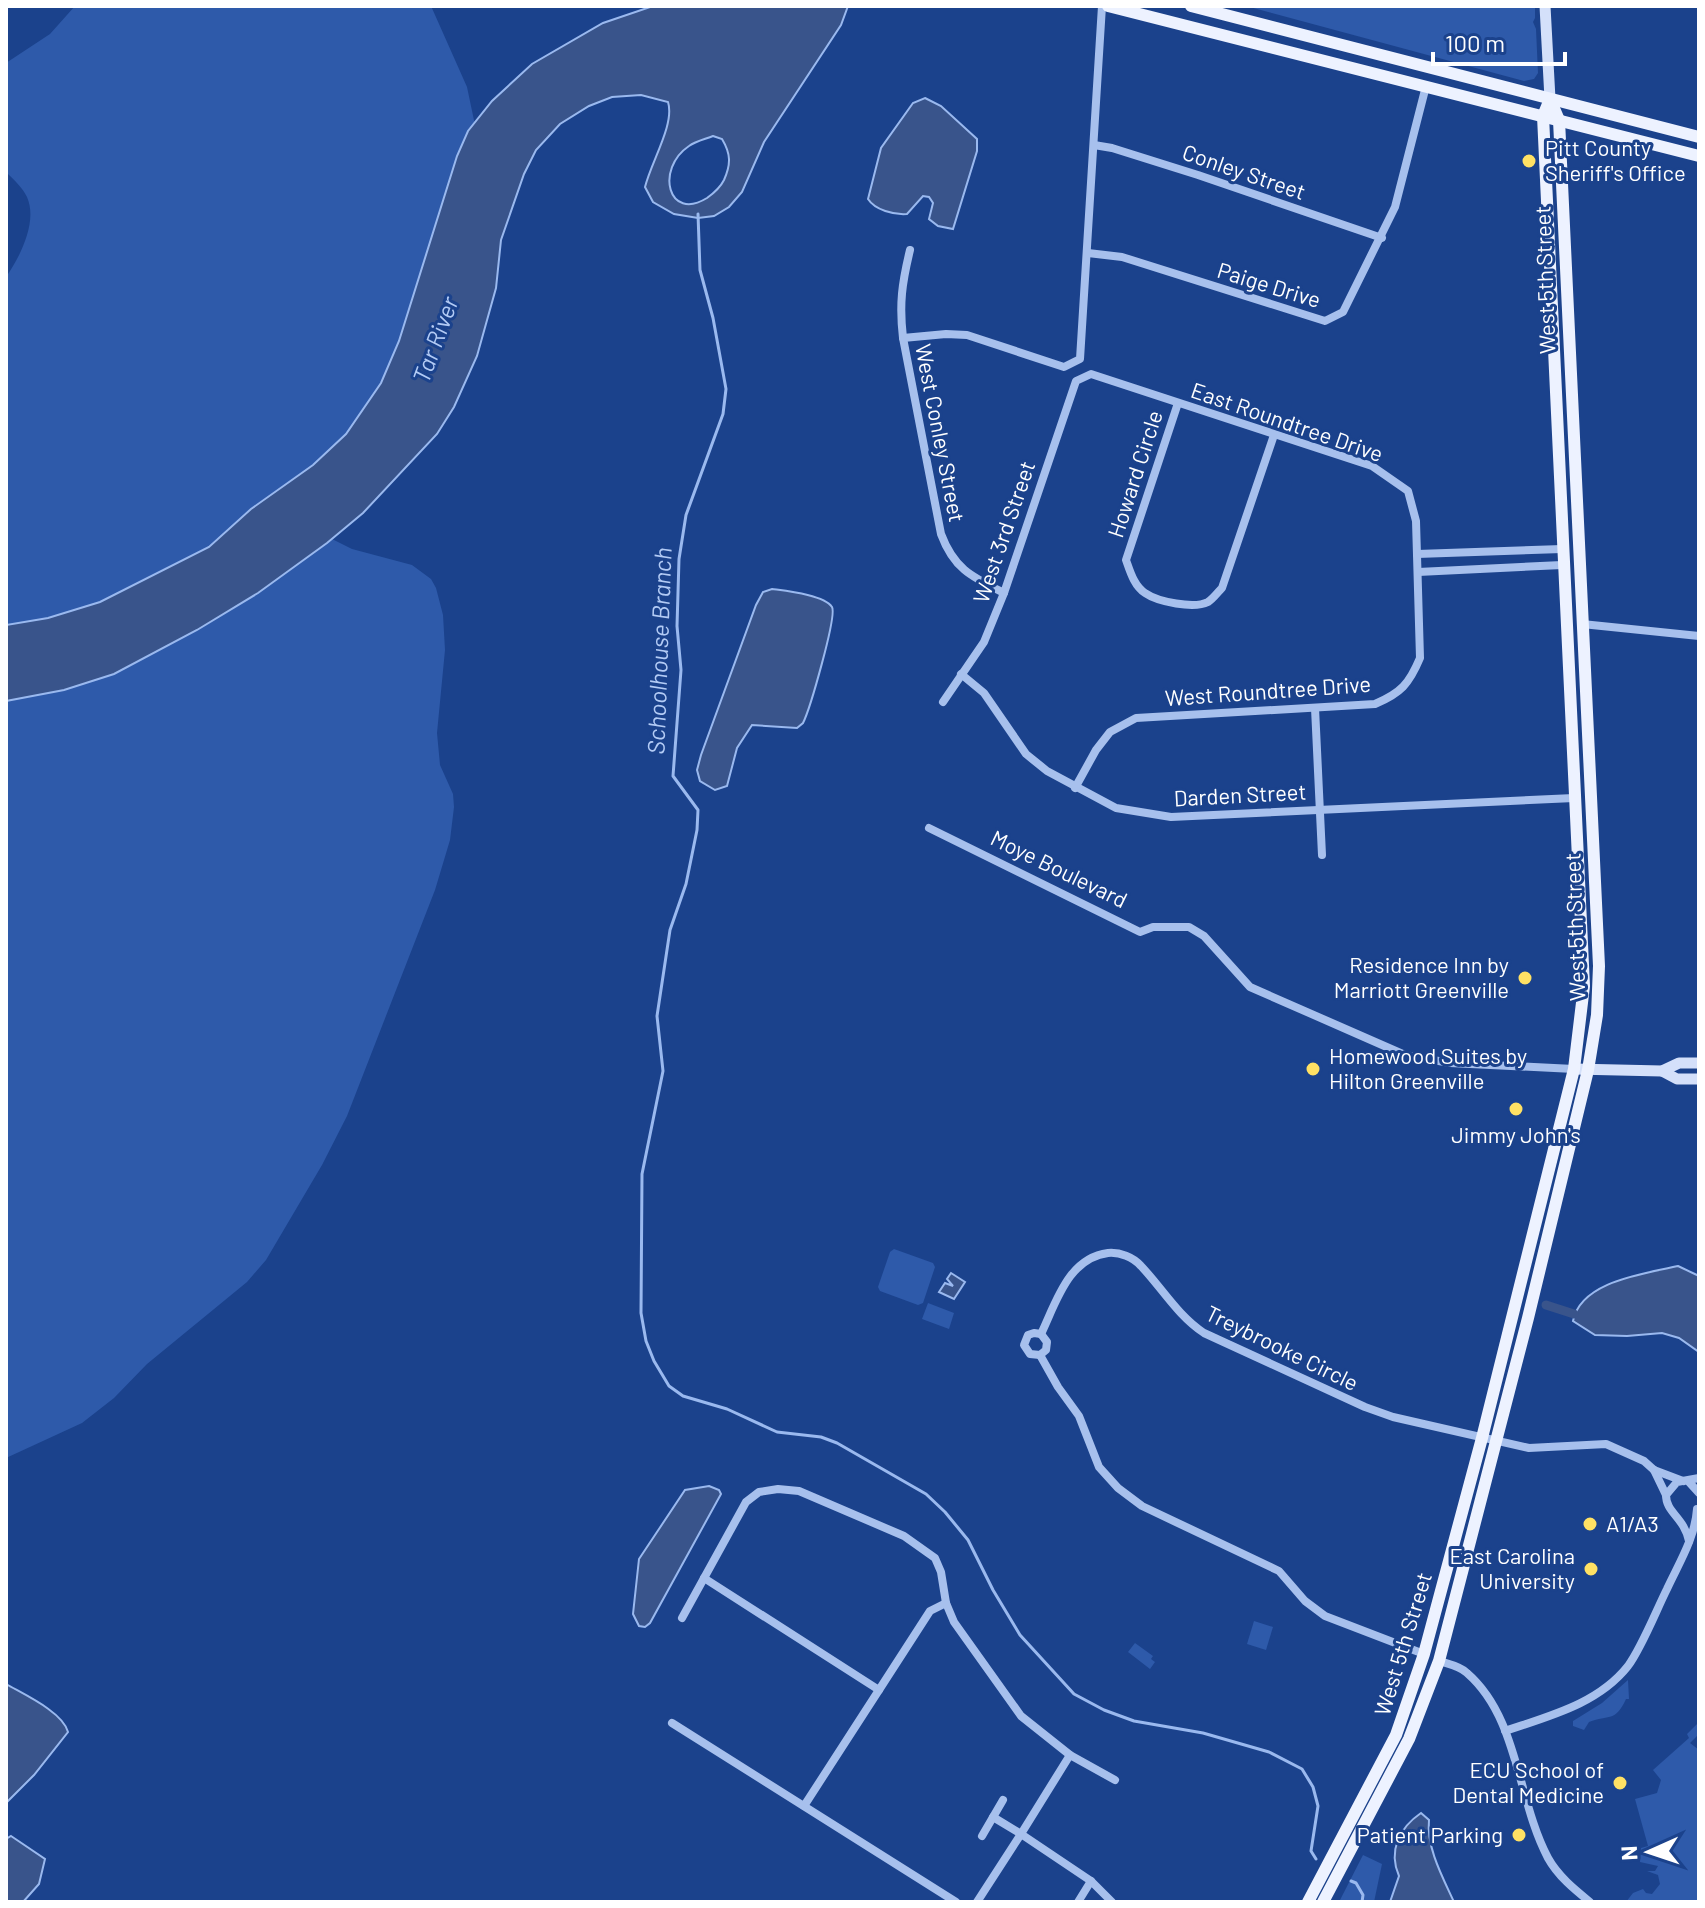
<svg xmlns="http://www.w3.org/2000/svg" width="1705" height="1908" viewBox="0 0 1705 1908" font-family="Barlow,sans-serif">
<style>
.green{fill:#2e5aaa}
.water{fill:#39548b;stroke:#9ab9ef;stroke-width:2;fill-rule:evenodd}
.lines{fill:none;stroke-linecap:round;stroke-linejoin:round}
.stream{stroke:#9ab9ef;stroke-width:3}
.canal{stroke:#39548b;stroke-width:9}
.street{stroke:#a7c0ed;stroke-width:8}
.secondary{stroke:#d4e0fa;stroke-width:11}
.primary{stroke:#edf2ff;stroke-width:12}
.poi-dot{fill:#ffe164;stroke:#1b428c;stroke-width:3}
.labels{text-anchor:middle;stroke-width:6;stroke-linejoin:round;paint-order:stroke}
.poi-label{font-size:22px;fill:#fff;stroke:#1b428c;text-anchor:end}
.street-label{font-size:22px;fill:#fff;stroke:#1b428c}
.water-label{font-size:24px;font-style:italic;fill:#b3cbf5;stroke:#1b428c}
</style>
<rect width="100%" height="100%" fill="#1b428c"/>
<g class="green">
<path d="M75,6H431L467,87L475,125L468,131L457,156L399,341L381,383L346,434L313,465L251,509L209,547L100,602L48,618L6,625V277C20,257 38,222 27,197C23,188 13,179 6,172V63L50,34Z"/>
<polygon points="1246,6 1535,6 1535,18 1533,22 1536,29 1538,73 1534,79 1524,81"/>
<polygon points="332,539 352,549 412,565 431,579 436,588 443,615 445,650 437,733 440,765 453,794 454,807 450,840 435,890 347,1116 322,1165 266,1260 247,1282 147,1364 114,1398 82,1423 6,1458 6,701 64,690 115,674 197,630 258,593"/>
<polygon points="894,1249 933,1263 935,1267 923,1303 918,1305 880,1291 878,1287 890,1252"/>
<polygon points="928,1303 954,1313 949,1329 922,1319"/>
<polygon points="1254,1621 1273,1627 1266,1650 1247,1644"/>
<polygon points="1135,1643 1153,1656 1151,1659 1155,1662 1150,1669 1128,1652"/>
<path d="M1628,1680L1629,1699H1626C1615,1723 1609,1714 1589,1722L1584,1730L1573,1726V1721L1602,1703Z"/>
<polygon points="1699,1722 1699,1737 1697,1736 1690,1743 1699,1750 1699,1902 1626,1902 1633,1893 1643,1889 1646,1893 1652,1894 1660,1884 1658,1875 1647,1871 1655,1871 1658,1866 1640,1862 1641,1848 1648,1846 1635,1799 1657,1793 1661,1780 1653,1770 1689,1738 1687,1734"/>
<polygon points="1363,1855 1382,1864 1374,1902 1339,1902"/>
</g>
<g class="water">
<path d="M848,6L841,25L764,142L742,192L729,207L714,216L698,218L674,214L653,202L645,187C651,162 675,124 668,102L641,95L612,97L589,106L560,124L536,150L524,174L501,240L496,288L477,356L454,407L437,434L363,513L327,543L258,593L197,630L114,674L64,690L6,701V625L48,618L100,602L209,547L251,509L313,465L346,434L381,383L399,341L457,156L468,131L492,101L532,64L603,23L653,6ZM713,136L722,139C731,154 731,164 724,180C720,188 714,193 707,198C668,222 655,169 689,146C696,141 706,139 713,136Z"/>
<path d="M925,98L941,106L977,139V151L953,229L938,226L929,219L933,203L929,197L923,196L907,214C894,215 875,210 868,199L881,148L913,103Z"/>
<path d="M772,589C786,591 824,595 832,607C837,616 810,709 803,723L797,728L752,725L737,748L727,786L715,790L700,781L697,770L701,755L756,605L763,592Z"/>
<path d="M1678,1266L1699,1276V1352L1679,1338L1662,1333L1627,1336L1595,1335L1573,1321C1581,1281 1644,1274 1678,1266Z"/>
<polygon points="951,1273 965,1282 954,1299 939,1292 945,1283 953,1286 947,1279"/>
<polygon points="709,1486 719,1490 721,1494 650,1623 645,1627 639,1626 633,1614 639,1559 685,1490"/>
<path d="M6,1684C23,1694 63,1712 68,1732L34,1775L6,1803Z"/>
<path d="M1421,1813L1429,1820C1426,1847 1443,1878 1454,1902H1390L1399,1876C1388,1851 1399,1828 1421,1813Z"/>
<polygon points="11,1836 45,1859 39,1884 23,1902 6,1902 6,1839"/>
</g>
<g class="lines">
<g class="stream">
<polyline points="698,214 700,270 713,318 726,389 723,414 686,515 679,559 677,626 681,670 673,776 698,810 697,830 686,884 670,930 657,1016 663,1071 642,1174 641,1313 646,1341 654,1361 669,1386 683,1396 727,1409 777,1432 821,1437 837,1443 926,1494 945,1512 968,1540 993,1590 1020,1635 1074,1694 1104,1710 1134,1721 1203,1733 1269,1752 1302,1769 1313,1787 1318,1806 1311,1851 1316,1859"/>
<polyline points="1351,1881 1356,1883 1363,1895 1362,1902"/>
</g>
<polyline class="canal" points="1546,1305 1574,1314"/>
<g class="street">
<polyline points="1094,145 1112,148 1198,175 1382,238"/>
<path d="M910,250C902,283 899,304 903,338L941,534C954,569 972,577 1004,593"/>
<polyline points="1088,253 1122,257 1325,321 1343,312 1395,207 1426,86"/>
<polyline points="903,338 946,334 967,335 1064,367 1080,359 1102,6"/>
<path d="M1178,403L1126,560C1130,571 1134,586 1145,593C1158,602 1194,609 1208,602C1213,599 1218,592 1222,588L1274,435"/>
<polyline points="1417,554 1562,549"/>
<polyline points="1418,572 1562,565"/>
<polyline points="1582,624 1699,636"/>
<polyline points="961,674 984,693 1026,754 1047,771 1116,808 1171,817 1574,798"/>
<path d="M943,702L984,642L1004,593L1076,381L1091,374L1372,466L1408,491L1416,521L1420,658C1409,684 1401,693 1375,704L1136,718L1110,732L1096,750L1075,788"/>
<polyline points="1315,708 1322,855"/>
<polyline points="929,828 1140,932 1153,927 1189,927 1204,936 1250,987 1405,1055 1450,1063 1574,1069"/>
<path d="M1041,1334C1056,1303 1068,1258 1108,1253C1120,1252 1133,1257 1141,1266C1162,1288 1178,1316 1204,1333L1365,1407L1393,1417L1529,1448L1606,1444L1644,1461L1654,1470L1683,1481"/>
<polyline points="1040,1355 1058,1387 1079,1416 1099,1467 1118,1488 1142,1506 1279,1571 1305,1601 1325,1616 1424,1654"/>
<polyline points="1040,1355 1030,1354 1024,1345 1028,1335 1034,1333 1041,1334"/>
<polyline points="1040,1355 1046,1350 1047,1342 1041,1334"/>
<polyline points="1654,1470 1666,1495"/>
<polyline points="1689,1482 1699,1493"/>
<path d="M1689,1541C1684,1517 1666,1513 1666,1495L1677,1482L1699,1478"/>
<polyline points="704,1578 879,1690 930,1611 946,1603"/>
<polyline points="682,1618 746,1502 759,1492 778,1489 799,1491 904,1536 935,1558 941,1572 946,1603 954,1622 1021,1716 1070,1755"/>
<path d="M1439,1661C1448,1664 1460,1666 1467,1673C1519,1718 1517,1800 1548,1858C1558,1876 1574,1889 1590,1902"/>
<polyline points="672,1723 956,1902"/>
<path d="M1505,1731C1549,1716 1598,1704 1628,1666C1642,1647 1656,1611 1667,1589C1679,1563 1695,1538 1697,1509"/>
<polyline points="804,1806 879,1690"/>
<polyline points="982,1836 1003,1800"/>
<polyline points="977,1902 1021,1834 993,1817"/>
<polyline points="1078,1902 1091,1881"/>
<polyline points="1112,1902 1091,1881 1021,1834 1070,1755 1115,1780"/>
</g>
<g class="secondary">
<polyline points="1545,6 1550,99"/>
<polyline points="1574,1069 1662,1071 1679,1063 1699,1063"/>
<polyline points="1662,1071 1677,1079 1699,1079"/>
</g>
<g class="primary">
<polyline points="1108,6 1699,156"/>
<polyline points="1191,6 1699,137"/>
<polyline points="1308,1902 1396,1735 1424,1654 1482,1438 1574,1069 1584,986 1543,116 1550,99"/>
<polyline points="1323,1902 1409,1739 1439,1661 1528,1318 1588,1070 1597,1015 1599,966 1559,120 1550,99"/>
</g>
</g>
<g class="poi-dot">
<circle cx="1529" cy="161" r="8"/>
<circle cx="1525" cy="978" r="8"/>
<circle cx="1313" cy="1069" r="8"/>
<circle cx="1516" cy="1109" r="8"/>
<circle cx="1590" cy="1524" r="8"/>
<circle cx="1591" cy="1569" r="8"/>
<circle cx="1620" cy="1783" r="8"/>
<circle cx="1519" cy="1835" r="8"/>
</g>
<g class="labels">
<g class="poi-label">
<text x="1545" y="156" text-anchor="start">Pitt County<tspan x="1545" dy="25">Sheriff's Office</tspan></text>
<text x="1509" y="973">Residence Inn by<tspan x="1509" dy="25">Marriott Greenville</tspan></text>
<text x="1329" y="1064" text-anchor="start">Homewood Suites by<tspan x="1329" dy="25">Hilton Greenville</tspan></text>
<text x="1516" y="1143" text-anchor="middle">Jimmy John's</text>
<text x="1606" y="1532" text-anchor="start">A1/A3</text>
<text x="1575" y="1564">East Carolina<tspan x="1575" dy="25">University</tspan></text>
<text x="1604" y="1778">ECU School of<tspan x="1604" dy="25">Dental Medicine</tspan></text>
<text x="1503" y="1843">Patient Parking</text>
</g>
<g class="street-label">
<text transform="translate(1244 172) rotate(19)" y="8">Conley Street</text>
<text transform="translate(1545 280) rotate(-92)" y="8">West 5th Street</text>
<text transform="translate(1269 285) rotate(17)" y="8">Paige Drive</text>
<text transform="translate(1287 422) rotate(19)" y="8">East Roundtree Drive</text>
<text transform="translate(940 433) rotate(79)" y="8">West Conley Street</text>
<text transform="translate(1135 474) rotate(-72)" y="8">Howard Circle</text>
<text transform="translate(1004 532) rotate(-71)" y="8">West 3rd Street</text>
<text transform="translate(1268 691) rotate(-4)" y="8">West Roundtree Drive</text>
<text transform="translate(1240 795) rotate(-3)" y="8">Darden Street</text>
<text transform="translate(1059 869) rotate(26)" y="8">Moye Boulevard</text>
<text transform="translate(1575 927) rotate(-92)" y="8">West 5th Street</text>
<text transform="translate(1282 1348) rotate(26)" y="8">Treybrooke Circle</text>
<text transform="translate(1403 1644) rotate(-73)" y="8">West 5th Street</text>
</g>
<g class="water-label">
<text transform="translate(436 340) rotate(-70)" y="8">Tar River</text>
<text transform="translate(660 651) rotate(-88)" y="8">Schoolhouse Branch</text>
</g>
</g>
<rect width="1705" height="1908" fill="none" stroke="#ffffff" stroke-width="16"/>
<g transform="translate(1649 1852) rotate(267)" stroke="#1b428c" stroke-width="6" paint-order="stroke">
<path d="M0-6L14 30L0 20L-14 30Z" fill="#ffffff"/>
<text y="-12" font-size="22" font-weight="bold" text-anchor="middle" fill="#ffffff">N</text>
</g>
<path d="M1433 52v12h132v-12" fill="none" stroke="#ffffff" stroke-width="4"/>
<text x="1445" y="52" font-size="24" fill="#ffffff" stroke="#1b428c" stroke-width="6" paint-order="stroke">100 m</text>
</svg>
